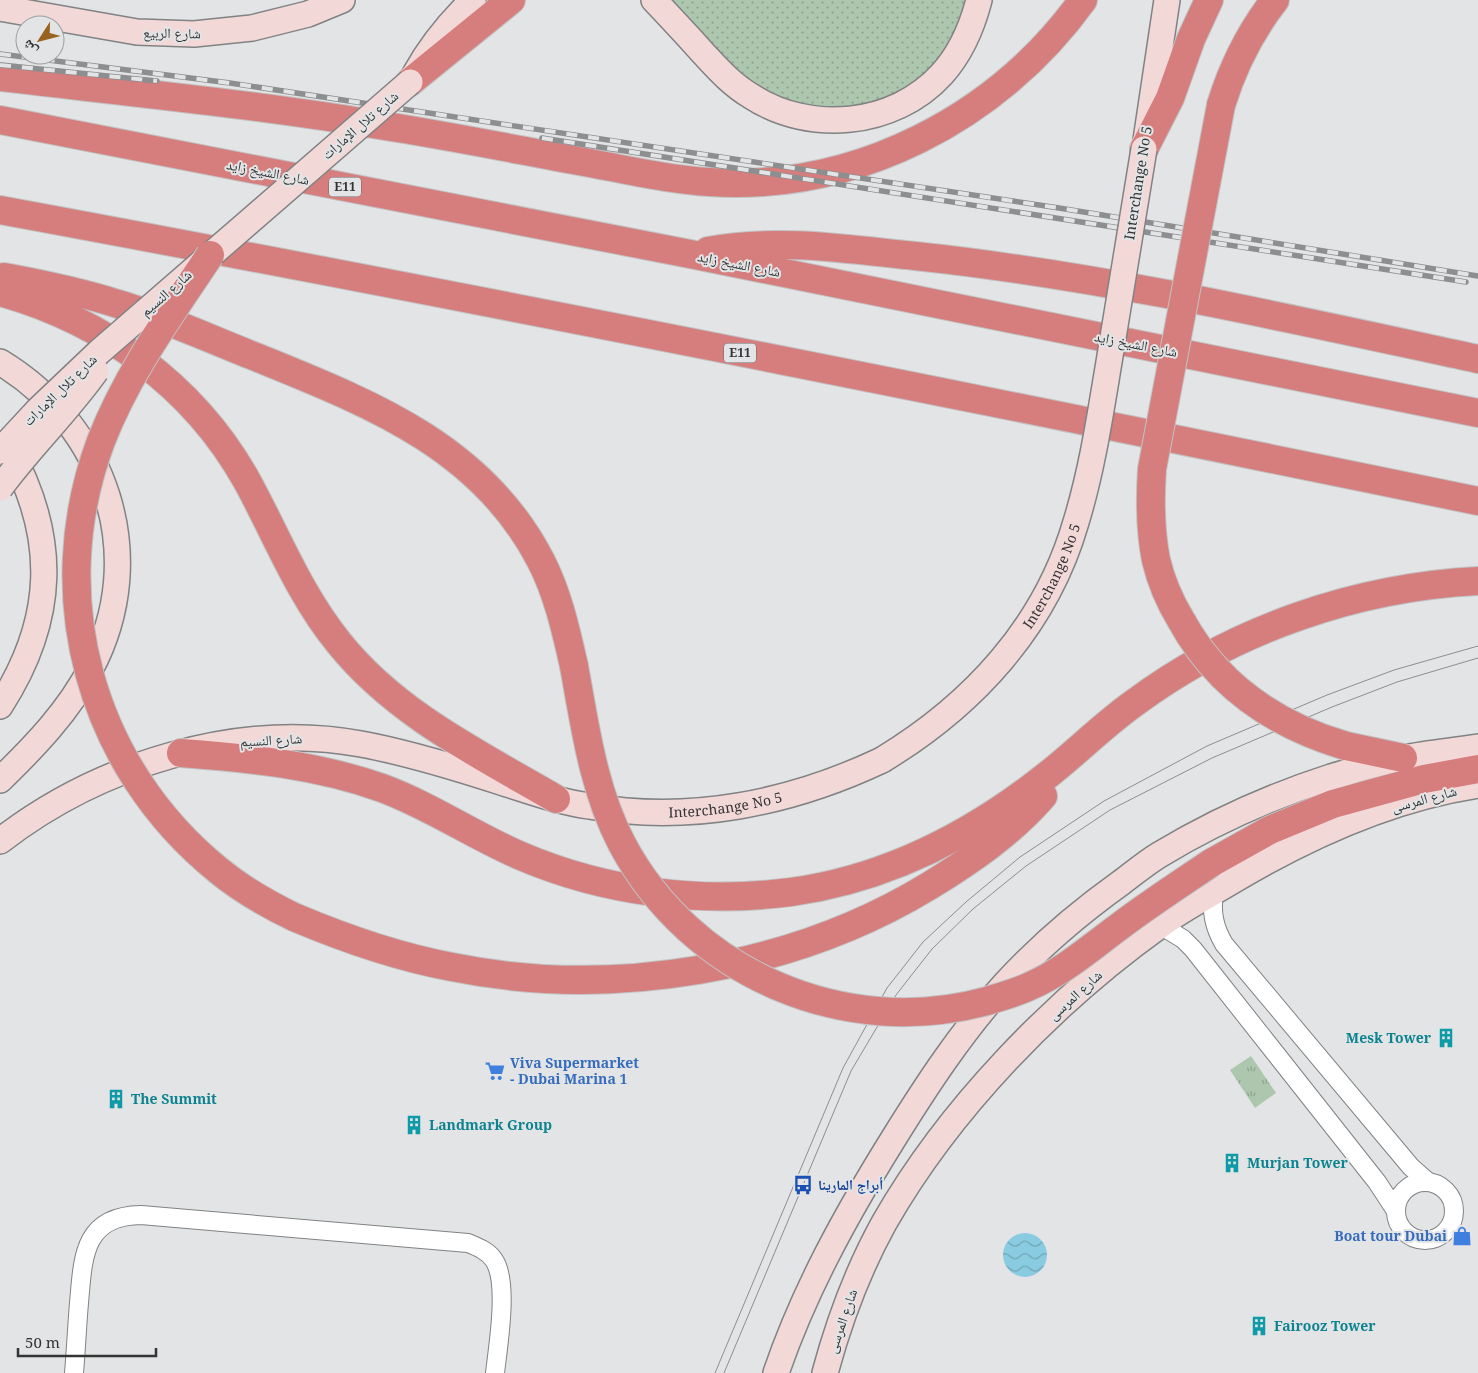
<svg xmlns="http://www.w3.org/2000/svg" width="1478" height="1373" viewBox="0 0 1478 1373" font-family="'Noto Serif','Noto Naskh Arabic',serif">
<style>
.grass{fill:url(#grass-dots)}
.park{fill:url(#park-tufts)}
.water{fill:url(#water-waves)}
.lines{fill:none;stroke-linecap:round;stroke-linejoin:round}
.minor-casing{stroke:#808283;stroke-width:20}
.secondary-casing{stroke:#808283;stroke-width:28}
.motorway-casing{stroke:#c2c2c2;stroke-width:30}
.minor{stroke:#fff;stroke-width:18}
.secondary{stroke:#f3d8d8;stroke-width:25}
.motorway{stroke:#d67e7d;stroke-width:28}
.tram{stroke:#8d8e8f;stroke-width:1}
.rail-casing{stroke:#8d8e8f;stroke-width:5.5}
.rail{stroke:#e2e4e5;stroke-width:4;stroke-dasharray:11;stroke-linecap:butt}
.secondary-bridge-casing{stroke:#808283;stroke-width:28;stroke-linecap:butt}
.motorway-bridge-casing{stroke:#c2c2c2;stroke-width:30;stroke-linecap:butt}
.secondary-bridge{stroke:#f3d8d8;stroke-width:25}
.motorway-bridge{stroke:#d67e7d;stroke-width:28}
.labels{text-anchor:middle;stroke-width:4;stroke-linejoin:round;paint-order:stroke}
.shield{fill:#e2e4e5;stroke:#68696a;stroke-width:1}
.shield-label{font-size:12px;font-weight:bold;fill:#343435}
.street-label{font-size:14px;fill:#343435;stroke:#e2e4e5}
.culture-label{font-size:14px;font-weight:bold;fill:#0d838f;stroke:#e2e4e5;text-anchor:start}
.shop-label{font-size:14px;font-weight:bold;fill:#366cbe;stroke:#e2e4e5;text-anchor:start}
.transit-label{font-size:14px;font-weight:bold;fill:#164399;stroke:#e2e4e5;text-anchor:start}
</style>
<defs>
<pattern id="grass-dots" width="8" height="8" patternUnits="userSpaceOnUse" patternTransform="scale(1.25)"><rect width="8" height="8" fill="#adc7ae"/><path d="M2 2h.1M6 6h.1" fill="none" stroke="#8ea28e" stroke-width="1.8" stroke-linecap="round"/></pattern>
<pattern id="park-tufts" width="24" height="20" patternUnits="userSpaceOnUse" patternTransform="scale(1.25)"><rect width="24" height="20" fill="#adc7ae"/><path d="M3 7l-1-3M5 7V3M7 7l1-3M15 17l-1-3M17 17v-4M19 17l1-3" fill="none" stroke="#8ea28e"/></pattern>
<pattern id="water-waves" width="16" height="10" patternUnits="userSpaceOnUse" patternTransform="scale(1.25)"><rect width="16" height="10" fill="#89cbe1"/><path d="M0 5q4-4 8 0t8 0" fill="none" stroke="#71a6b7"/></pattern>
</defs>
<rect width="100%" height="100%" fill="#e2e4e5"/>
<polygon class="grass" points="670,0 970,0 961,30 927,77 881,103 825,110 794,105 768,93 742,76"/>
<polygon class="park" points="1251,1056 1276,1093 1255,1108 1230,1070"/>
<circle class="water" cx="1025" cy="1255" r="22"/>
<g class="lines">
<defs>
<g id="minor">
<path d="M1214,892C1211,912 1214,927 1224,944L1411,1167L1428,1182"/>
<polyline points="1160,925 1183,939 1193,949 1377,1182 1396,1211"/>
<circle cx="1425" cy="1211" r="29"/>
<path d="M74,1373C76,1350 77,1326 79,1303C83,1257 83,1216 141,1215L468,1243C478,1247 488,1251 494,1260C509,1282 498,1346 495,1373"/>
</g>
<g id="secondary">
<path d="M654,0C671,18 687,35 703,53C718,69 732,85 751,96C809,134 894,127 942,74C961,53 972,27 979,0"/>
<polyline points="0,8 137,32 194,34 252,28 308,14 342,0"/>
<path d="M415,74C430,47 450,22 473,0"/>
<polyline points="1146,140 1167,0"/>
<path d="M0,362C106,426 150,556 91,668C69,711 34,747 0,780"/>
<path d="M0,706C56,619 58,537 8,447"/>
<path id="s1" d="M0,841C98,765 238,721 361,744C410,753 458,768 504,783C532,792 560,802 589,806C690,824 791,803 882,760"/>
<path d="M776,1373C804,1291 846,1215 892,1141C926,1086 962,1031 1006,983C1041,945 1080,912 1122,882C1134,873 1146,863 1159,855C1212,823 1272,796 1331,777C1355,770 1379,762 1404,758C1428,753 1453,751 1478,747"/>
<path d="M825,1373C839,1321 858,1270 884,1223C949,1109 1053,1002 1159,926C1182,909 1209,895 1234,880C1308,836 1392,798 1478,785"/>
</g>
<g id="motorway">
<path d="M0,77C126,92 253,104 379,125C451,136 523,151 595,164C633,171 671,180 709,182C856,192 998,118 1083,0"/>
<polyline points="410,82 511,0"/>
<path d="M1221,105C1233,66 1250,32 1275,0"/>
<polyline points="0,120 690,254 1478,413"/>
<polyline points="1144,149 1170,98 1191,39 1209,0"/>
<path d="M0,210C494,301 986,400 1478,501"/>
<path d="M708,251C777,238 846,249 915,256C1105,276 1291,319 1478,359"/>
<path d="M4,277C42,284 81,292 118,304C165,318 210,339 256,357C369,403 482,446 541,561C558,594 566,631 574,666"/>
<path d="M0,292C104,321 194,386 247,481C277,536 299,594 339,643C396,714 479,754 556,799"/>
<polyline points="1346,746 1403,758"/>
<path d="M181,753C250,758 317,765 382,788C431,806 474,836 521,856C605,892 701,904 791,892C886,879 970,836 1045,777C1076,753 1104,724 1137,701C1235,629 1357,587 1478,581"/>
<polyline points="1211,863 1270,830 1333,804 1424,779 1478,769"/>
<path d="M294,917C346,939 398,957 452,967C610,999 791,970 929,886C970,861 1011,833 1043,796"/>
</g>
</defs>
<use href="#minor" class="minor-casing"/>
<use href="#secondary" class="secondary-casing"/>
<use href="#motorway" class="motorway-casing"/>
<use href="#minor" class="minor"/>
<use href="#secondary" class="secondary"/>
<use href="#motorway" class="motorway"/>
<g class="tram">
<polyline points="715,1373 843,1068 887,988 923,942 966,902 1020,857 1104,801 1207,746 1327,695 1394,670 1478,646"/>
<polyline points="724,1373 851,1071 896,995 932,949 973,909 1026,866 1110,810 1212,758 1332,707 1397,682 1478,658"/>
</g>
<defs>
<g id="rail">
<polyline points="0,54 230,83 1059,208 1478,276"/>
<polyline points="0,65 157,81"/>
<polyline points="542,138 1466,282"/>
</g>
</defs>
<use href="#rail" class="rail-casing"/>
<use href="#rail" class="rail"/>
<defs>
<g id="secondary-bridge">
<polyline points="0,451 38,410 99,352 410,82"/>
<path d="M0,488C30,447 67,412 96,371"/>
<path id="s2" d="M882,760C973,705 1046,626 1076,522C1092,470 1100,416 1109,362C1120,291 1132,220 1144,149"/>
</g>
<g id="motorway-bridge">
<path d="M1221,105L1152,469C1150,499 1150,530 1156,560C1161,581 1170,602 1181,620C1217,686 1275,725 1346,746"/>
<path d="M210,255C170,315 127,374 101,441C43,596 90,766 218,870C241,889 267,904 294,917"/>
<path d="M574,666C585,726 593,789 622,844C691,974 845,1040 987,1001C1000,997 1015,993 1028,987C1063,972 1090,948 1120,926C1149,904 1180,884 1211,863"/>
</g>
</defs>
<use href="#secondary-bridge" class="secondary-bridge-casing"/>
<use href="#motorway-bridge" class="motorway-bridge-casing"/>
<use href="#secondary-bridge" class="secondary-bridge"/>
<use href="#motorway-bridge" class="motorway-bridge"/>
</g>
<defs>
<symbol id="building-bare" viewBox="-9 -9 18 18"><path d="M-4-6H4V6H1V3H-1V6H-4ZM-2.5-4.3h1.7v1.8h-1.7ZM.8-4.3h1.7v1.8H.8ZM-2.5-1h1.7V.8h-1.7ZM.8-1h1.7V.8H.8Z" fill="#0f9aa8" stroke="#e2e4e5" stroke-width="2.5" paint-order="stroke"/></symbol>
<symbol id="supermarket-bare" viewBox="-9 -9 18 18"><path d="M-6-5.5h2.5l.6 2H6L4.5 2H-2.5L-4.4-4H-6ZM-1.5 3.2a1.3 1.3 0 1 0 .1 0ZM3 3.2a1.3 1.3 0 1 0 .1 0Z" fill="#3f7fe0" stroke="#e2e4e5" stroke-width="2.5" paint-order="stroke"/></symbol>
<symbol id="bus-bare" viewBox="-9 -9 18 18"><path d="M-5-6H5V4H4V6H2V4H-2V6H-4V4H-5ZM-3.5-4V0h7V-4ZM-3.5 1.2v1.5H-2V1.2ZM2 1.2v1.5H3.5V1.2Z" fill="#1a4fb4" stroke="#e2e4e5" stroke-width="2.5" paint-order="stroke"/></symbol>
<symbol id="shop-bare" viewBox="-9 -9 18 18"><path d="M-5-2.5h2.3a2.7 3.5 0 0 1 5.4 0H5L5.5 6h-11ZM-1.5-2.5h3a1.5 2.3 0 0 0-3 0Z" fill="#3f7fe0" stroke="#e2e4e5" stroke-width="2.5" paint-order="stroke"/></symbol>
</defs>
<g fill-rule="evenodd">
<use href="#building-bare" x="1432" y="1024" width="28" height="28"/>
<use href="#supermarket-bare" x="481" y="1057" width="28" height="28"/>
<use href="#building-bare" x="102" y="1085" width="28" height="28"/>
<use href="#building-bare" x="400" y="1111" width="28" height="28"/>
<use href="#building-bare" x="1218" y="1149" width="28" height="28"/>
<use href="#bus-bare" x="789" y="1171" width="28" height="28"/>
<use href="#shop-bare" x="1448" y="1222" width="28" height="28"/>
<use href="#building-bare" x="1245" y="1312" width="28" height="28"/>
</g>
<g class="labels">
<g class="shield">
<rect x="329" y="177.5" width="32" height="19" rx="4"/>
<rect x="724" y="343.5" width="32" height="19" rx="4"/>
</g>
<g class="shield-label">
<text x="345" y="191">E11</text>
<text x="740" y="357">E11</text>
</g>
<g class="street-label">
<text transform="translate(172 33) rotate(1)" y="5">شارع الربيع</text>
<text transform="translate(360 125) rotate(-41)" y="5">شارع تلال الإمارات</text>
<text transform="translate(268 172) rotate(11)" y="5">شارع الشيخ زايد</text>
<text transform="translate(1138 183) rotate(-81)" y="5">Interchange No 5</text>
<text transform="translate(739 264) rotate(11)" y="5">شارع الشيخ زايد</text>
<text transform="translate(166 293) rotate(-41)" y="5">شارع النسيم</text>
<text transform="translate(1136 344) rotate(11)" y="5">شارع الشيخ زايد</text>
<text transform="translate(60 390) rotate(-44)" y="5">شارع تلال الإمارات</text>
<text dy="5" stroke="none"><textPath href="#s2" startOffset="255">Interchange No 5</textPath></text>
<text transform="translate(271 740) rotate(-3)" y="5">شارع النسيم</text>
<text transform="translate(1424 799) rotate(-15)" y="5">شارع المرسى</text>
<text dy="5" stroke="none"><textPath href="#s1" startOffset="758">Interchange No 5</textPath></text>
<text transform="translate(1075 995) rotate(-42)" y="5">شارع المرسى</text>
<text transform="translate(842 1321) rotate(-71)" y="5">شارع المرسى</text>
</g>
<g class="culture-label">
<text x="1431" y="1043" text-anchor="end">Mesk Tower</text>
<text x="131" y="1104">The Summit</text>
<text x="429" y="1130">Landmark Group</text>
<text x="1247" y="1168">Murjan Tower</text>
<text x="1274" y="1331">Fairooz Tower</text>
</g>
<g class="shop-label">
<text x="510" y="1068">Viva Supermarket<tspan x="510" dy="16">- Dubai Marina 1</tspan></text>
<text x="1447" y="1241" text-anchor="end">Boat tour Dubai</text>
</g>
<g class="transit-label">
<text x="818" y="1190">أبراج المارينا</text>
</g>
</g>
<g transform="translate(40 40) rotate(234)"><circle r="24" fill="#e2e4e5" stroke="#9c9e9f"/>
<path d="M0-4L9 19L0 12L-9 19Z" fill="#9a621f"/>
<text y="-8" font-size="14" font-weight="bold" text-anchor="middle" fill="#343435">ش</text>
</g>
<path d="M18 1348v8h138v-8" fill="none" stroke="#343435" stroke-width="2.5"/>
<text x="25" y="1348" font-size="15" fill="#343435" stroke="#e2e4e5" stroke-width="4" paint-order="stroke">50 m</text>
</svg>
